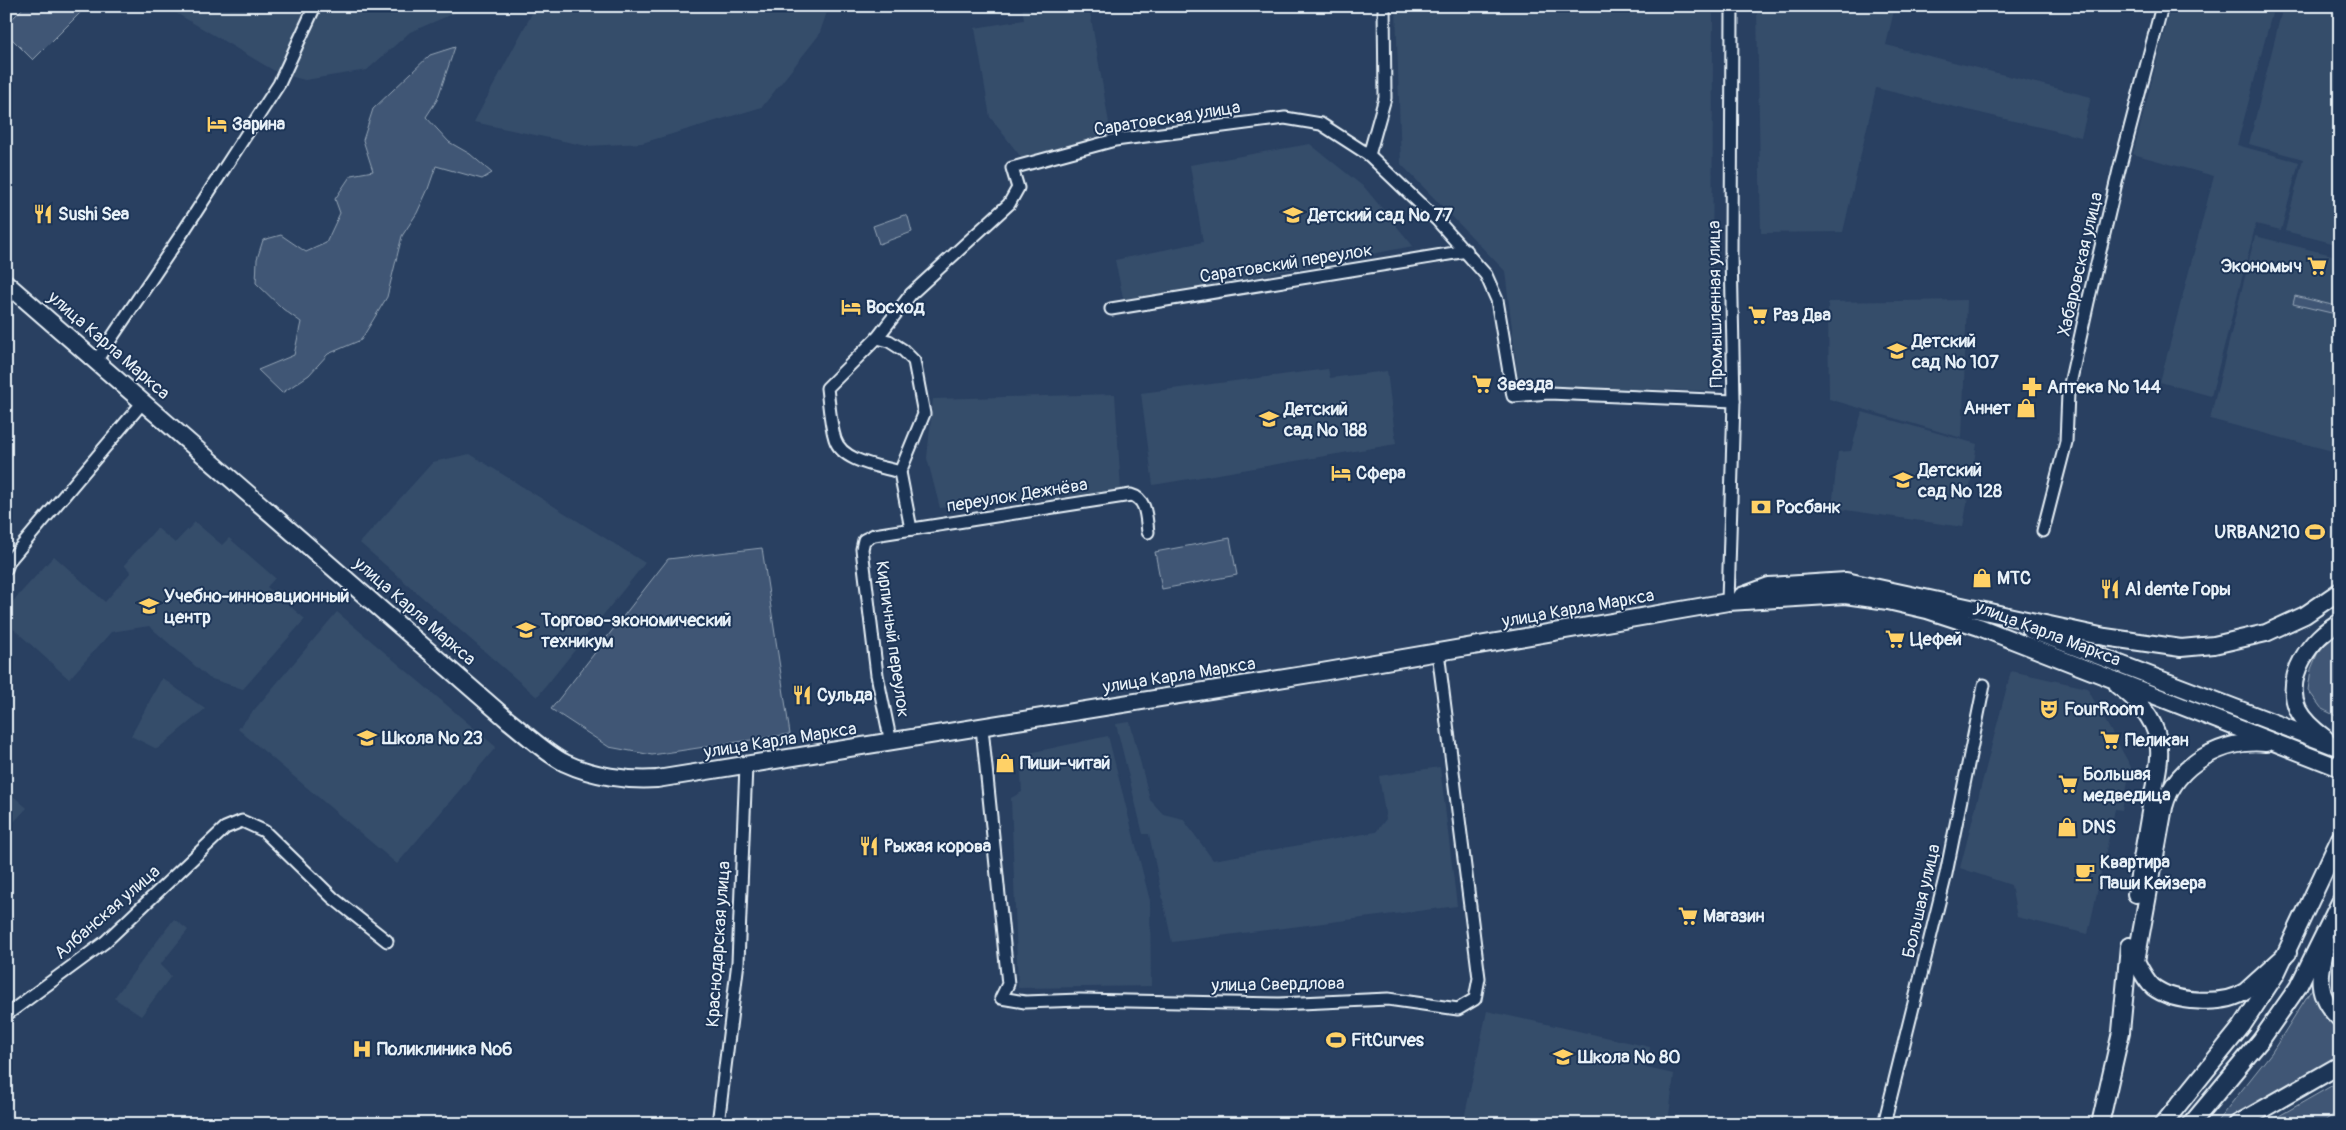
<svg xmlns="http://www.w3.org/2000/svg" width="2346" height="1130" viewBox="0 0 2346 1130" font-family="Pangolin,sans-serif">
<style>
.built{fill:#364d6b}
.green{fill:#415774;stroke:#94a4b6}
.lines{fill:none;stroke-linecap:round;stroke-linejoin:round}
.minor-casing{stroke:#e8f1f8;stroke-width:15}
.highway-casing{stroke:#e8f1f8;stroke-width:20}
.minor{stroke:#1d3557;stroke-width:11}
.highway{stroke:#1d3557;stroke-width:16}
.labels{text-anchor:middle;stroke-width:4;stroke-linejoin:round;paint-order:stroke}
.street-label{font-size:18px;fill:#e8f1f8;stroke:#1d3557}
.poi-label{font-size:18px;font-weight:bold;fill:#e8f1f8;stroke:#1d3557;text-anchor:start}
</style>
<rect width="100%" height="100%" fill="#294061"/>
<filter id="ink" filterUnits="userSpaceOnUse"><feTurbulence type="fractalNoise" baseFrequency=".02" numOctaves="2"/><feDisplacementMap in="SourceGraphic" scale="10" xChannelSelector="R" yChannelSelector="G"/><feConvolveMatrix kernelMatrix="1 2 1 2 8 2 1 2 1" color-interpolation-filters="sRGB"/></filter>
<g filter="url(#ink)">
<g class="built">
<polygon points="172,6 462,6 457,12 410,32 367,70 305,80 278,73 171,10"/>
<polygon points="536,6 829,6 819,35 762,107 642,143 587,146 474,122"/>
<polygon points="1022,6 1089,6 1111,135 1024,161 990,117 975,28 1024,20"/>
<polygon points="1396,6 1713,6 1712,391 1519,386 1505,271 1401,164"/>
<polygon points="1757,6 1895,6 1886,45 2091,97 2081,137 1876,88 1843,232 1761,233"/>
<polygon points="2171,6 2274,6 2237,145 2299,162 2281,230 2256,224 2211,396 2160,382 2214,176 2133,154"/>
<polygon points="2283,6 2340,6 2340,245 2285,231 2303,159 2249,144"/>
<polygon points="1310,144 1365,188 1413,246 1124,302 1115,260 1203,242 1190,165"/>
<polygon points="2255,236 2340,257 2340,453 2210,419"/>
<polygon points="1967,300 1962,438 1829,399 1828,302"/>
<polygon points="1328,369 1330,378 1387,371 1396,444 1153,485 1141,393"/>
<polygon points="1115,394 1121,491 940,508 927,458 933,399"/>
<polygon points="1862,412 1977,444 1963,527 1832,508 1838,452 1851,451"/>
<polygon points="470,454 645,563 537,697 360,543 433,462"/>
<polygon points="195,522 222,545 229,538 275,578 267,587 305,619 243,689 209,678 149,626 111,632 69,679 6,622 6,609 54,556 105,602 131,572 124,565 157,528 175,543"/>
<polygon points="337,612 496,747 397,864 238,729"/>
<polygon points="2011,671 2087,688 2131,767 2122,810 2115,809 2088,934 2017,917 2011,885 1960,868"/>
<polygon points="162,678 205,709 157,749 131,736"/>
<polygon points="1130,722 1150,800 1163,814 1183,819 1213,860 1376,832 1386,819 1379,776 1440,767 1457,906 1172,942 1149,834 1143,834 1116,724"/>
<polygon points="1108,736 1150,901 1151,986 1018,988 1011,798 1022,792 1020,755"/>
<polygon points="6,790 27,808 6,830"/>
<polygon points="174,919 188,930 160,965 171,976 141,1016 114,998"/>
<polygon points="1487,1011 1650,1047 1646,1068 1674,1074 1668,1124 1463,1124"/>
</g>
<g class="green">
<polygon points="25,6 87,6 33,60 6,33 6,25"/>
<polygon points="455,47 437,100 426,117 449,142 470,154 492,173 482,179 436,166 428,189 417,213 402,236 387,297 361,340 328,354 309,375 282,393 258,370 294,355 301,322 283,309 256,283 257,259 263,240 281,235 306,252 326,243 340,213 335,199 351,175 373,171 363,140 373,109 430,55"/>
<polygon points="904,215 908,217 912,232 879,244 873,226"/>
<polygon points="2295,296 2340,307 2340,315 2293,304"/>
<polygon points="1230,538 1237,575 1162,589 1155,552"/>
<polygon points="762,548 790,734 652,755 609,747 551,709 668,559"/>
<polygon points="2340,632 2340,718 2322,709 2308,690 2311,669 2321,645"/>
<polygon points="2313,987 2329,1016 2340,1027 2340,1058 2224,1124 2215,1124 2272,1052"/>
<polygon points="2340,1081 2340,1109 2321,1124 2265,1124"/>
</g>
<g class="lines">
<defs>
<g id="minor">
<polyline points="1369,155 1385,98 1384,6"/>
<polyline points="1111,309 1467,251"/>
<polyline points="877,338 889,341 903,350 914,361 924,414 900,472 911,529"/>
<polyline points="96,361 185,229 279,84 315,6"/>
<path d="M900,472C880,466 842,462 835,439C830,423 829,404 827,388L877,338L911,294L1009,204L1018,188L1012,168L1115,140L1285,118L1321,124L1369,155L1437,220L1486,275L1497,300L1513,396L1549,393L1734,401"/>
<polyline points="2043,531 2066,442 2068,393 2088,302 2119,170 2162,6"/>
<polyline points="6,569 9,561 143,402"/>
<polyline points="1728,602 1734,401 1731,253 1732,6"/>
<polyline points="982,728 1008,984 1001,998 1025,1002 1080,1000 1279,1004 1388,999 1458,1009 1475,999 1479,978 1438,652"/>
<path d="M891,743L877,675L862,549L864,540L874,535L1131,495C1147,499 1146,518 1148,532"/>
<polyline points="6,1015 105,942 225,828 242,821 264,831 333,898 387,941"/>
<polyline points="718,1124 738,962 746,766"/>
<polyline points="1884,1124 1946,874 1984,685"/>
</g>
<g id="highway">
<path d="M6,283L509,721C527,735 545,753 565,763C593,776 627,781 657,779L1316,673L1728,602L1845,595L1888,601L1927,610L1979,627L2340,768"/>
<polyline points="1742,596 1769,586 1846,581 2105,637 2181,648 2214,645 2266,633 2305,615 2340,591"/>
<polyline points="2031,630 2340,748"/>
<path d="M2118,686C2136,698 2154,718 2158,740C2162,760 2155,780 2152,800C2147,832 2141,863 2136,894"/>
<path d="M2325,738C2314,730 2304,722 2298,710C2283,676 2311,637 2340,622"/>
<path d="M2266,743C2225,738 2175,764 2164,807L2136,961C2140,969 2146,981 2153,987C2174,1003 2224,1006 2246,991L2288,953"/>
<path d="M2327,943C2319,974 2314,995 2340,1019"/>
<polyline points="2100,1124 2121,1032 2129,946"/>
<polyline points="2163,1124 2242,1026 2276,974 2340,838"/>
<polyline points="2191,1124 2261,1040 2298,987 2340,902"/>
<polyline points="2237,1124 2340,1065"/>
</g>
</defs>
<use href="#minor" class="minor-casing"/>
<use href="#highway" class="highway-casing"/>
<use href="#minor" class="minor"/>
<use href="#highway" class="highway"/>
</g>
</g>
<defs>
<symbol id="hotel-bare" viewBox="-9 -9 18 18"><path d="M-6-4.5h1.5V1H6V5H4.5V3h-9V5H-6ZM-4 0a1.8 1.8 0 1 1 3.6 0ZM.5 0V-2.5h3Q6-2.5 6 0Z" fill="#ffd166" stroke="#1d3557" stroke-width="2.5" paint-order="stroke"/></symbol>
<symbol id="restaurant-bare" viewBox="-9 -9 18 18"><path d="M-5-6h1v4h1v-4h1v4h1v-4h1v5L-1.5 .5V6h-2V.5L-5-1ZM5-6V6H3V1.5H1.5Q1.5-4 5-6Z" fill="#ffd166" stroke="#1d3557" stroke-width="2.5" paint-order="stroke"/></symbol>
<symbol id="school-bare" viewBox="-9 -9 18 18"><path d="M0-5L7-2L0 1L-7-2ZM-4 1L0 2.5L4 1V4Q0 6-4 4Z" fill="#ffd166" stroke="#1d3557" stroke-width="2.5" paint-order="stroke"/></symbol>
<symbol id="supermarket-bare" viewBox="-9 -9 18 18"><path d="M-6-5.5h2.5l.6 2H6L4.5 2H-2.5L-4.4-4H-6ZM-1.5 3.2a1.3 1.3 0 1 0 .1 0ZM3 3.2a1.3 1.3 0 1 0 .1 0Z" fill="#ffd166" stroke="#1d3557" stroke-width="2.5" paint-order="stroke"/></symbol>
<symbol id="pharmacy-bare" viewBox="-9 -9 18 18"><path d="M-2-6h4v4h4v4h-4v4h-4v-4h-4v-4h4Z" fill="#ffd166" stroke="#1d3557" stroke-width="2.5" paint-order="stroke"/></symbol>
<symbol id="shop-bare" viewBox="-9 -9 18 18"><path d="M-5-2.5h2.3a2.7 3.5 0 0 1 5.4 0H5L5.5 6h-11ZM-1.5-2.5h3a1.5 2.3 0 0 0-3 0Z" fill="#ffd166" stroke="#1d3557" stroke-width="2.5" paint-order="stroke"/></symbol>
<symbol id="bank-bare" viewBox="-9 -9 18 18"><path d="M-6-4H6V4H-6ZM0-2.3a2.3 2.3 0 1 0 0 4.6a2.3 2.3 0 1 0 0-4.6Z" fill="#ffd166" stroke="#1d3557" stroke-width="2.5" paint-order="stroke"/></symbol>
<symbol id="stadium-bare" viewBox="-9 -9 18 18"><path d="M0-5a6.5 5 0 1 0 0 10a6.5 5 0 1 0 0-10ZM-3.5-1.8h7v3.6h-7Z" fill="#ffd166" stroke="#1d3557" stroke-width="2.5" paint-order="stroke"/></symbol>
<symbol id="university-bare" viewBox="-9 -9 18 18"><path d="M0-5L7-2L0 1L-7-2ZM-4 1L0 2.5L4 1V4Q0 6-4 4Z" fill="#ffd166" stroke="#1d3557" stroke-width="2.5" paint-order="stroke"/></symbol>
<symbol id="theatre-bare" viewBox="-9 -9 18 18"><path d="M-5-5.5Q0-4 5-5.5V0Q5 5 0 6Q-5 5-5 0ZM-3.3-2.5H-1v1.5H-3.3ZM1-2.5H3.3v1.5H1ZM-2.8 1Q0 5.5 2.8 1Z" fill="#ffd166" stroke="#1d3557" stroke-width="2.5" paint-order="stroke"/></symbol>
<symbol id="cafe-bare" viewBox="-9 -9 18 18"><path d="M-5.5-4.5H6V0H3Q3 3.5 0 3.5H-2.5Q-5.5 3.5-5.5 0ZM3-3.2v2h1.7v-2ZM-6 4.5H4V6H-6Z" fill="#ffd166" stroke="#1d3557" stroke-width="2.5" paint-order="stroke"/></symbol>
<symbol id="hospital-bare" viewBox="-9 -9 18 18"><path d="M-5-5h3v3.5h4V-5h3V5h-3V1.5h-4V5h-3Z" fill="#ffd166" stroke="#1d3557" stroke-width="2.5" paint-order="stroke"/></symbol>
</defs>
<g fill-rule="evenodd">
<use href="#hotel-bare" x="203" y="110" width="28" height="28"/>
<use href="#restaurant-bare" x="29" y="200" width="28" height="28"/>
<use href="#school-bare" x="1279" y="201" width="28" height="28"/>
<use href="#supermarket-bare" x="2303" y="252" width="28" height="28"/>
<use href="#hotel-bare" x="837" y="293" width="28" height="28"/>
<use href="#supermarket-bare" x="1744" y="301" width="28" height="28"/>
<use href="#school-bare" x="1883" y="337" width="28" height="28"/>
<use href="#supermarket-bare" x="1468" y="370" width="28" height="28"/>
<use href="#pharmacy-bare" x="2018" y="373" width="28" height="28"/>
<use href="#shop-bare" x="2012" y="394" width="28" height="28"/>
<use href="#school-bare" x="1255" y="405" width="28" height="28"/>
<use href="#hotel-bare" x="1327" y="459" width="28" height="28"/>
<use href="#school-bare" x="1889" y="466" width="28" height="28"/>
<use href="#bank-bare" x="1747" y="493" width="28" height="28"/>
<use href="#stadium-bare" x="2301" y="518" width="28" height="28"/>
<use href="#shop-bare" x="1968" y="564" width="28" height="28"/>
<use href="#restaurant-bare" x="2096" y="575" width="28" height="28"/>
<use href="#university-bare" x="135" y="592" width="28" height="28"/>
<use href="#university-bare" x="512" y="616" width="28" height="28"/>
<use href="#supermarket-bare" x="1881" y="625" width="28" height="28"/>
<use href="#restaurant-bare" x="788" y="681" width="28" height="28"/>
<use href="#theatre-bare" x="2035" y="695" width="28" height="28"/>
<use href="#school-bare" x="353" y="724" width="28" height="28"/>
<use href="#supermarket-bare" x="2096" y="726" width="28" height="28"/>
<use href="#shop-bare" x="991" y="749" width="28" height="28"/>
<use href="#supermarket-bare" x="2054" y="770" width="28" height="28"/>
<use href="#shop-bare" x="2053" y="813" width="28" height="28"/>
<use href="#restaurant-bare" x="855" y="832" width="28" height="28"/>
<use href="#cafe-bare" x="2071" y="858" width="28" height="28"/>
<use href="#supermarket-bare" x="1674" y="902" width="28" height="28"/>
<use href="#stadium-bare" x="1322" y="1026" width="28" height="28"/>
<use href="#hospital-bare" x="348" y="1035" width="28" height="28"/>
<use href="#school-bare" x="1549" y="1043" width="28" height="28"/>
</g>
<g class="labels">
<g class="street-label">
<text transform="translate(1167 118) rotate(-9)" y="6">Саратовская улица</text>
<text transform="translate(1286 263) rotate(-9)" y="6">Саратовский переулок</text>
<text transform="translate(2080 264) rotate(-77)" y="6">Хабаровская улица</text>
<text transform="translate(1715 304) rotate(-91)" y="6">Промышленная улица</text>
<text transform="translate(109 345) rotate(41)" y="6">улица Карла Маркса</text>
<text transform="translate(1017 495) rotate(-9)" y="6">переулок Дежнёва</text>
<text transform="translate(1578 608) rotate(-10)" y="6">улица Карла Маркса</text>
<text transform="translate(415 611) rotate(41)" y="6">улица Карла Маркса</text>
<text transform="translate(2048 633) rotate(21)" y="6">улица Карла Маркса</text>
<text transform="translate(893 639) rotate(82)" y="6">Кирпичный переулок</text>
<text transform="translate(1179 675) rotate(-9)" y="6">улица Карла Маркса</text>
<text transform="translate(780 740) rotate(-9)" y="6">улица Карла Маркса</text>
<text transform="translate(1921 901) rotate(-77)" y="6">Большая улица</text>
<text transform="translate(107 912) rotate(-41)" y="6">Албанская улица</text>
<text transform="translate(718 944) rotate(-86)" y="6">Краснодарская улица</text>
<text transform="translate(1278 984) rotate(-1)" y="6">улица Свердлова</text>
</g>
<g class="poi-label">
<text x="232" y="130">Зарина</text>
<text x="58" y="220">Sushi Sea</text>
<text x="1308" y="221">Детский сад № 77</text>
<text x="2302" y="272" text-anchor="end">Экономыч</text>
<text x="866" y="313">Восход</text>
<text x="1773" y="321">Раз Два</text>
<text x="1912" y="347">Детский<tspan x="1912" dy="21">сад № 107</tspan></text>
<text x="1497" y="390">Звезда</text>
<text x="2047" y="393">Аптека № 144</text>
<text x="2011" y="414" text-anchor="end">Аннет</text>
<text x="1284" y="415">Детский<tspan x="1284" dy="21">сад № 188</tspan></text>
<text x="1918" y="476">Детский<tspan x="1918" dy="21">сад № 128</tspan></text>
<text x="1356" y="479">Сфера</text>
<text x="1776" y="513">Росбанк</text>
<text x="2300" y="538" text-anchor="end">URBAN210</text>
<text x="1997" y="584">МТС</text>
<text x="2125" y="595">Al dente Горы</text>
<text x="164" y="602">Учебно-инновационный<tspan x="164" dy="21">центр</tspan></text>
<text x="541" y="626">Торгово-экономический<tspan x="541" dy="21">техникум</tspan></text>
<text x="1910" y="645">Цефей</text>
<text x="817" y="701">Сульда</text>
<text x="2064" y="715">FourRoom</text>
<text x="382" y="744">Школа № 23</text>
<text x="2125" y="746">Пеликан</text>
<text x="1020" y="769">Пиши-читай</text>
<text x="2083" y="780">Большая<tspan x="2083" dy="21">медведица</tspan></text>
<text x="2082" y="833">DNS</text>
<text x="884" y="852">Рыжая корова</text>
<text x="2100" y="868">Квартира<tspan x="2100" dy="21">Паши Кейзера</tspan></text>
<text x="1703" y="922">Магазин</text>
<text x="1351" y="1046">FitCurves</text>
<text x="377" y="1055">Поликлиника №6</text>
<text x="1578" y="1063">Школа № 80</text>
</g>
</g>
<rect width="2346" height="1130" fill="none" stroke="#1d3557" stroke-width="25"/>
<rect x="12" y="12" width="2321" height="1105" fill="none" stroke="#e8f1f8" stroke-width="2" filter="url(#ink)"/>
</svg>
